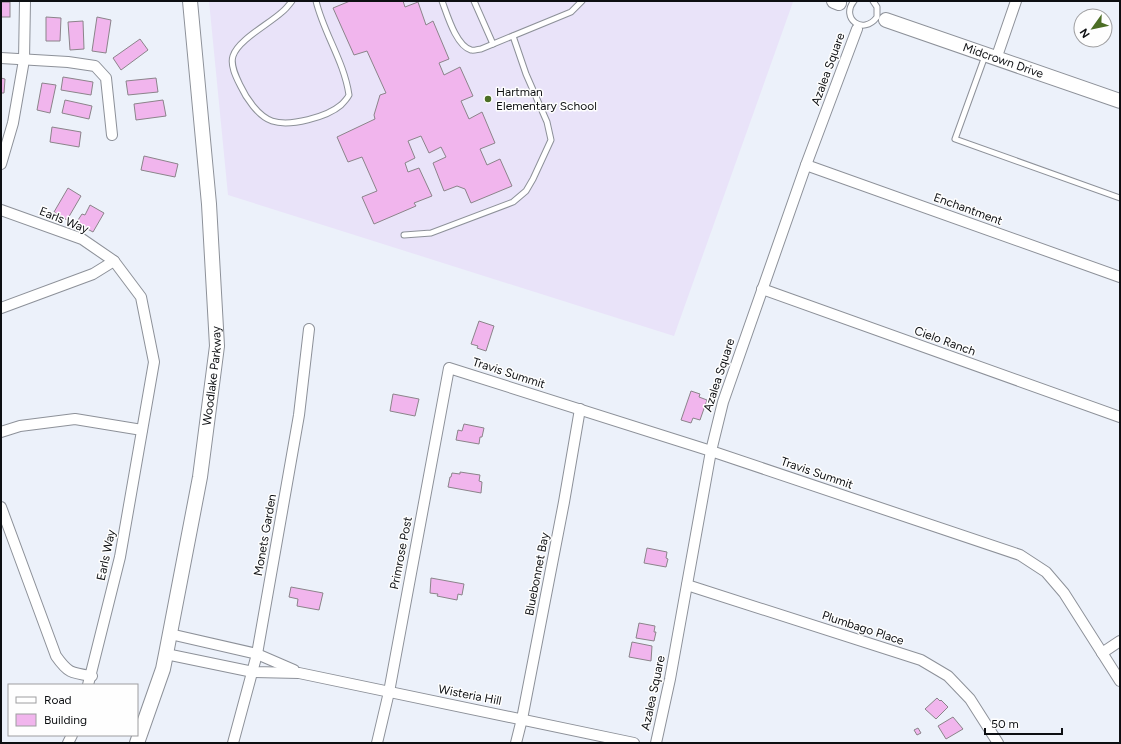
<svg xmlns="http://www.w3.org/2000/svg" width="1121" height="744" viewBox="0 0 1121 744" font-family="Figtree,sans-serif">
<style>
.education{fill:#e9e3f9}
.building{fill:#f1b5ed;stroke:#8b848a}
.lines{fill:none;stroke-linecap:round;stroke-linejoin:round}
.lane-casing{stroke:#8d9199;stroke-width:7}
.street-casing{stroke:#8d9199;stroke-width:12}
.secondary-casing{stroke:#8d9199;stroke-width:16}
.lane{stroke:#fff;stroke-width:5}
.street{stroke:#fff;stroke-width:10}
.secondary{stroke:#fff;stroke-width:14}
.poi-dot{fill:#4c6e25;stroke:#fefefe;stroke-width:1.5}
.labels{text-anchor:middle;stroke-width:3;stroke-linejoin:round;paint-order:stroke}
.street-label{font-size:12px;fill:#0d0f12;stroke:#fefefe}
.poi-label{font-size:12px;fill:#0d0f12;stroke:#fefefe;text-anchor:start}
</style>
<rect width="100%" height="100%" fill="#ecf1fa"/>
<polygon class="education" points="209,1 789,1 793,2 674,336 228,195"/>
<g class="building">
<polygon points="350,1 403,1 405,7 418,2 426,25 433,21 449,59 439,63 444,75 460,67 473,96 461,101 469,119 482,112 495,143 480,149 487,165 500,159 512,186 471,203 465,189 457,186 444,191 433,163 446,157 441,147 429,153 421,136 408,141 415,158 405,163 408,172 419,168 432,196 414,203 416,206 374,224 362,197 377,191 362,157 348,162 337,137 375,119 374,115 380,95 386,93 367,51 354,55 333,8"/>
<rect x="1" y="2" width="9" height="15"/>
<polygon points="46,17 61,18 60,41 46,41"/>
<polygon points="97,17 111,20 106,53 92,51"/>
<polygon points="83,21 84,49 70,50 68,22"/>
<polygon points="140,39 148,50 121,70 113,58"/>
<polygon points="63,77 93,82 91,95 61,90"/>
<polygon points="1,78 5,79 4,93 1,93"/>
<polygon points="156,78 158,92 128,95 126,81"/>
<polygon points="42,83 56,85 50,113 37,110"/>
<polygon points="65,100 92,106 89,119 62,113"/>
<polygon points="163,100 166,116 136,120 134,104"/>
<polygon points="52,127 81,132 79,147 50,142"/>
<polygon points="144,156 178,164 175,177 141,170"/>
<polygon points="68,188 81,196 67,220 54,212"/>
<polygon points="90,205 104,213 93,232 76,223 82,214 85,215"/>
<polygon points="479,321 494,326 486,351 477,348 478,346 471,344"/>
<polygon points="691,391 700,394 699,397 707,400 700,420 693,418 691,423 681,420"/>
<polygon points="393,394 419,399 415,416 390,411"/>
<polygon points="464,424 484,428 482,437 480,437 479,444 456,440 458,430 462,431"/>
<polygon points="460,472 480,475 479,481 482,482 481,493 448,487 450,477 451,477 452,473 460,474"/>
<polygon points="647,548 667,552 666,558 668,559 666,567 644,563"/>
<polygon points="431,578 464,584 462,595 458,594 457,600 437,596 438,594 430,593"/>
<polygon points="291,587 323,593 319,610 297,606 298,599 289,597"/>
<polygon points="639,623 655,626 654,632 656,632 654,641 636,638"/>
<polygon points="632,642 652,646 651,661 629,657"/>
<polygon points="937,698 940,701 941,700 948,707 936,719 925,709"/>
<polygon points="953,717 963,729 946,739 938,726"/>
<polygon points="918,728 921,733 917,735 914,730"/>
</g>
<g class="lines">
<defs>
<g id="lane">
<path d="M292,1C289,5 286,9 282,12C269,24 238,40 233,56C230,65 236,77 240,85C246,98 258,116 272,121C290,127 327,117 341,105C344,102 347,99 349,95C344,61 324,34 316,1"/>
<path d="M442,1C447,14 456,46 471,50C474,51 478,49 481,49L571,12L582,1"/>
<polyline points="474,1 493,44"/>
<path d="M854,1C840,18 863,36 877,17V7L873,1"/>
<polyline points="985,56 955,139 1120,198"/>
<polyline points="404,235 431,233 513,202 526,191 533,179 551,140 547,122 526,74 513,36"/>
</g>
<g id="street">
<polyline points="1,58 68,62 95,66 106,78 112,135"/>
<polyline points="996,59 1016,1"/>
<polyline points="1,164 13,123 24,60 25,1"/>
<polyline points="806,165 1120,277"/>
<polyline points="1,210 82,239 114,261 141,297 154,362 120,557 88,685"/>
<polyline points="762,289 1120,417"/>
<polyline points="1,308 93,274 114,261"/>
<polyline points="1,432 20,426 75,419 142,430"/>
<path d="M1,507L56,656C68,673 71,673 92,676"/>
<polyline points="687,585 921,660 948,676 970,699 998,743"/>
<polyline points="170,634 257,654 294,670"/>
<polyline points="1102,653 1120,641"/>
<polyline points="166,654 253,672 299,673 634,743"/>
<polyline points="68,743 72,735"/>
<polyline points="233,743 257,654 299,415 309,329"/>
<polyline points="377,743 389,692 449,368 711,451 1020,555 1046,572 1064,593 1120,681"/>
<polyline points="516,743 522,719 564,502 580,409"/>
<polyline points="656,743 670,679 711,451 723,402 806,165 857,29"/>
</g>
<g id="secondary">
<polyline points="834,1 839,3"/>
<path id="s1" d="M886,20L1120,101"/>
<path id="s2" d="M137,743L163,669L166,654L200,477L217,346L209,204L190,1"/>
</g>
</defs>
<use href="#lane" class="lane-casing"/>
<use href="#street" class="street-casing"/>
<use href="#secondary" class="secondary-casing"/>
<use href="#lane" class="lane"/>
<use href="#street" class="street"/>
<use href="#secondary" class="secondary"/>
</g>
<circle class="poi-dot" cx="488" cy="99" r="4"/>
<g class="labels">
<g class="street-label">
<text dy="4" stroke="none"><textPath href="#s1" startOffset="124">Midcrown Drive</textPath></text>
<text transform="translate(828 69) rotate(-70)" y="4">Azalea Square</text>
<text transform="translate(968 209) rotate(20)" y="4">Enchantment</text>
<text transform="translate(64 220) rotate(22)" y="4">Earls Way</text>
<text transform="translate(945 341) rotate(20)" y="4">Cielo Ranch</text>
<text transform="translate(509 373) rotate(18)" y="4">Travis Summit</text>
<text transform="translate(719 375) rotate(-72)" y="4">Azalea Square</text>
<text dy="4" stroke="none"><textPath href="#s2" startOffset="376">Woodlake Parkway</textPath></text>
<text transform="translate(817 473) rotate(19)" y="4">Travis Summit</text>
<text transform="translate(265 535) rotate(-80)" y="4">Monets Garden</text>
<text transform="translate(401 553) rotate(-79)" y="4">Primrose Post</text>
<text transform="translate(106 555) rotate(-78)" y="4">Earls Way</text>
<text transform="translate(537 574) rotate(-79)" y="4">Bluebonnet Bay</text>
<text transform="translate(863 628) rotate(18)" y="4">Plumbago Place</text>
<text transform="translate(653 693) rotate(-78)" y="4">Azalea Square</text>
<text transform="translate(470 695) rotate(11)" y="4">Wisteria Hill</text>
</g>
<g class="poi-label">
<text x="496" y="96">Hartman<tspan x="496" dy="14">Elementary School</tspan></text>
</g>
</g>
<rect width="1121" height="744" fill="none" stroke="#0d0f12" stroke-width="4"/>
<rect x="8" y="684" width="130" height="52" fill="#fefefe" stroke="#9e9ea0"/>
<rect x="16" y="697" width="20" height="6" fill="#ffffff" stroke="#9e9ea0"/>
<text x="44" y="704" font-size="12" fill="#0d0f12">Road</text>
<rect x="16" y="714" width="20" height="12" fill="#f1b5ed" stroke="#9e9ea0"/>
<text x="44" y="724" font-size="12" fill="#0d0f12">Building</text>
<g transform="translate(1093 28) rotate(237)"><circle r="19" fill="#fefefe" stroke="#9e9ea0"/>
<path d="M0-3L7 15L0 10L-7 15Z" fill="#4c6e25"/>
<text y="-6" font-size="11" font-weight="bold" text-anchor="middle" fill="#0d0f12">N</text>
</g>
<path d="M985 728v6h77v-6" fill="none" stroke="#0d0f12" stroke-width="2"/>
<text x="991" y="728" font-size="12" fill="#0d0f12" stroke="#fefefe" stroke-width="3" paint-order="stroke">50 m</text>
</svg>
